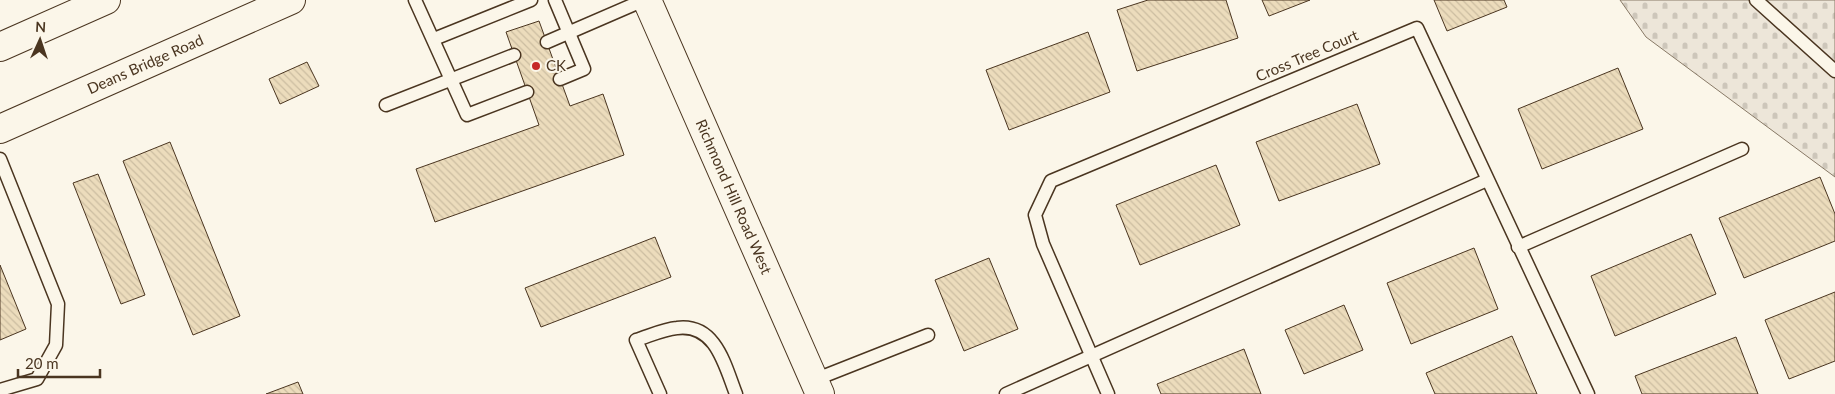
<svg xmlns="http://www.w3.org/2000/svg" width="1835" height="394" viewBox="0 0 1835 394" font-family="Lato,sans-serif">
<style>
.cemetery{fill:url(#cemetery-stones);stroke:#887966}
.building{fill:url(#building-back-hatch);stroke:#4a3520}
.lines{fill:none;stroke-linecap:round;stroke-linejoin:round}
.service-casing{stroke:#4a3520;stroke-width:15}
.tertiary-casing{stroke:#4a3520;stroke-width:30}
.trunk-casing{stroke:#4a3520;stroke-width:30}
.service{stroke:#fbf6e9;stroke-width:12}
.tertiary{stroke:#fbf6e9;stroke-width:28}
.trunk{stroke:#fbf6e9;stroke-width:28}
.poi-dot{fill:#c62828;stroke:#fbf6e9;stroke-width:2}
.labels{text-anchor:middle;stroke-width:4;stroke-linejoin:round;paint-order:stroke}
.street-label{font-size:15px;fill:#4a3520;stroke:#fbf6e9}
.poi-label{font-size:15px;fill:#4a3520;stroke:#fbf6e9;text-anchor:start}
</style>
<defs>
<pattern id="cemetery-stones" width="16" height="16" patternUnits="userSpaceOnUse" patternTransform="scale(1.25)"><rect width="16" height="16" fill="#ede6d9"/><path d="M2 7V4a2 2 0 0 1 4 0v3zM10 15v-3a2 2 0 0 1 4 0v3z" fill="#cdc6ba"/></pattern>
<pattern id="building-back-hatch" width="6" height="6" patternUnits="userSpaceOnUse" patternTransform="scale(1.25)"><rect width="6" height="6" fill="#ecdcbc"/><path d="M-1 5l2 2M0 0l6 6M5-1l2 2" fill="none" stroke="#ccbda1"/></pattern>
</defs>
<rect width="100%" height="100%" fill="#fbf6e9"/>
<polygon class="cemetery" points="1620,0 1835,0 1835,177 1646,37"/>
<g class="building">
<polygon points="1148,0 1226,0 1238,38 1137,71 1117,10"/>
<polygon points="1262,0 1310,0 1269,16"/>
<polygon points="1434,0 1504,0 1507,7 1447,31"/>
<polygon points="539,21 570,106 603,94 624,155 435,222 416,169 539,125 506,32"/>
<polygon points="1088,32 1110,92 1009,130 986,70"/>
<polygon points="307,62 319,86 280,104 269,79"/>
<polygon points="1618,68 1643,129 1542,169 1518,109"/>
<polygon points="1357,104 1380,164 1279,201 1256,142"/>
<polygon points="170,142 240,316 193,335 123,161"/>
<polygon points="1216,165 1240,225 1140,265 1116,205"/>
<polygon points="98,174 145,295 121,304 73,183"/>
<polygon points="1820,177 1835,214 1835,241 1744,278 1719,218"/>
<polygon points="1691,234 1716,294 1615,336 1591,276"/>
<polygon points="655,237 671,277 541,327 525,288"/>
<polygon points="1474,248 1498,309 1411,344 1387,283"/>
<polygon points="989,258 1018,329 964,351 935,280"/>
<polygon points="0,265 26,329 0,340"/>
<polygon points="1835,292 1835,361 1789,379 1765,320"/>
<polygon points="1344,305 1363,350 1304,374 1285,330"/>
<polygon points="1512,336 1537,394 1435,394 1426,373"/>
<polygon points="1736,337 1758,394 1642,394 1635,376"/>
<polygon points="1244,349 1261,394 1161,394 1157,384"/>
<polygon points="298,382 303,394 266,394"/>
</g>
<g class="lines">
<defs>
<g id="service">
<polyline points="415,0 467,115 527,92"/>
<polyline points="555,0 584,69 560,79"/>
<polyline points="1756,0 1835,71"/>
<polyline points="434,39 531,0"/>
<polyline points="547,42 644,0"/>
<polyline points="386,105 514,55"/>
<polyline points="0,159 58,304 56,345 37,379 0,390"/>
<polyline points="1518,247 1742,149"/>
<polyline points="814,380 928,335"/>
<path d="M660,394L636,340C649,336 664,329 677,328C716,323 725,366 736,394"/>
<polyline points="1006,394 1487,180"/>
<polyline points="1108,394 1043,244 1035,215 1051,181 1417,28 1588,394"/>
</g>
<g id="tertiary">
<path id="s1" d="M647,0L820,394"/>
</g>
<g id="trunk">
<polyline points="0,47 106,0"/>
<path id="s2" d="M0,129L291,0"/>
</g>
</defs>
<use href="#service" class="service-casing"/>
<use href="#tertiary" class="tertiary-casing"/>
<use href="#trunk" class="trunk-casing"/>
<use href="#service" class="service"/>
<use href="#tertiary" class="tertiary"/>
<use href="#trunk" class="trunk"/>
</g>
<circle class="poi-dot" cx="536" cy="66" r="5"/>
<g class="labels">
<g class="street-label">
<text transform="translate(1307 56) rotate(-23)" y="5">Cross Tree Court</text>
<text dy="5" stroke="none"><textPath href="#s2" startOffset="159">Deans Bridge Road</textPath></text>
<text dy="5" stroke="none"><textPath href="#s1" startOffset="215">Richmond Hill Road West</textPath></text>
</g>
<g class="poi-label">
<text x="546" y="71">CK</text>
</g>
</g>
<g transform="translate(40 40) rotate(3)" stroke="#fbf6e9" stroke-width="4" paint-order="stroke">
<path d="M0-4L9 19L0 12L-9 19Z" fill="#4a3520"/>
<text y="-8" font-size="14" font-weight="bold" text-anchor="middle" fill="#4a3520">N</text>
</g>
<path d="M18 369v8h82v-8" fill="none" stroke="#4a3520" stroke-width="2.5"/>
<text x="25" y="369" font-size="15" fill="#4a3520" stroke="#fbf6e9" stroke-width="4" paint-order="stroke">20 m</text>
</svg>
